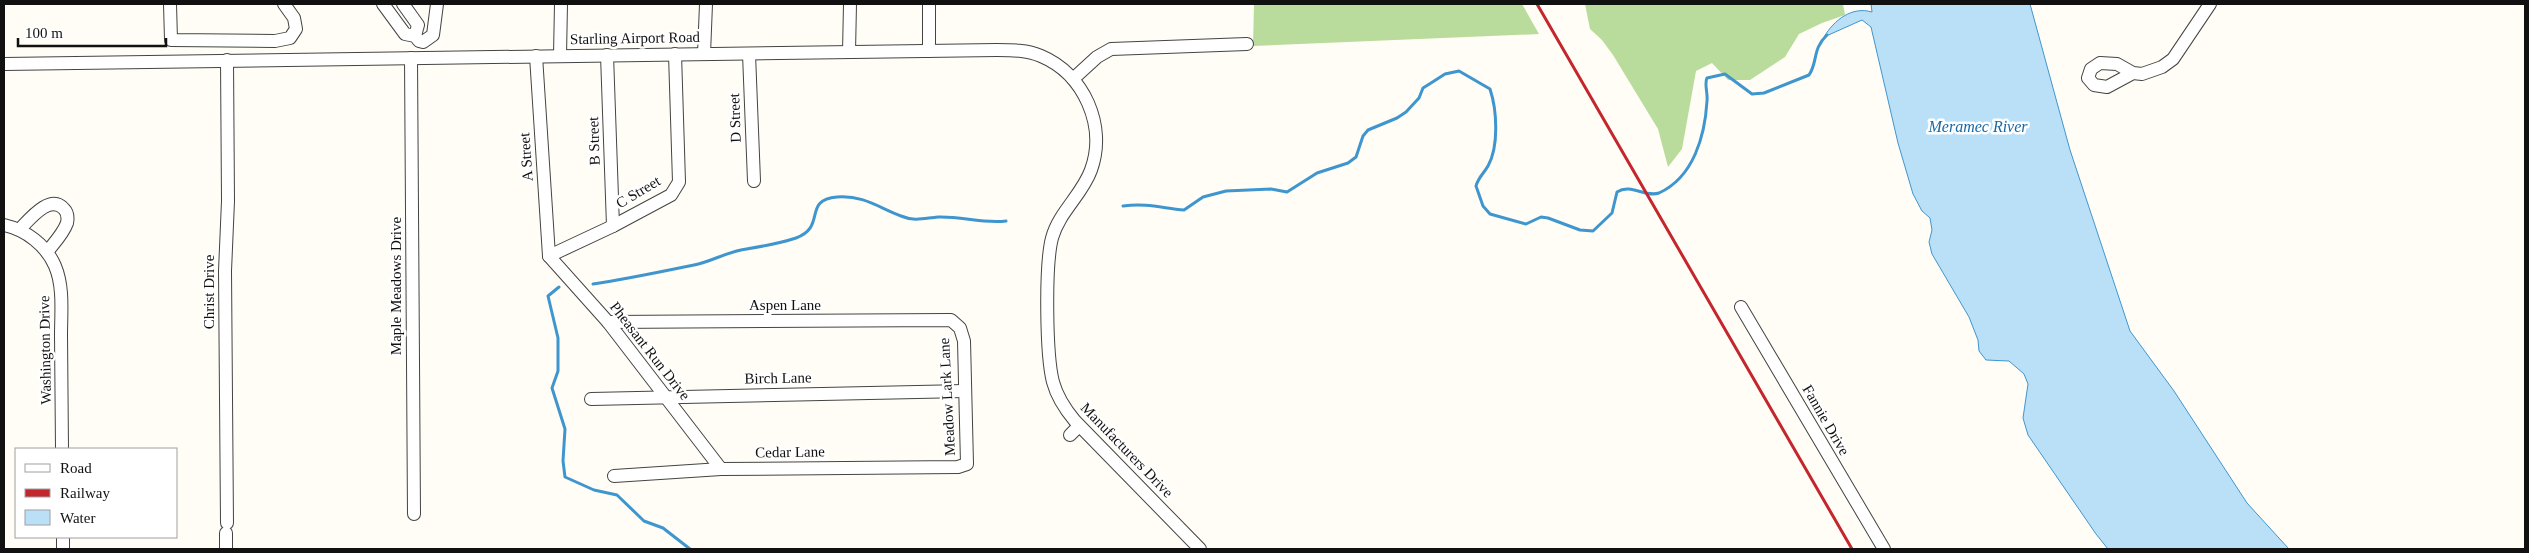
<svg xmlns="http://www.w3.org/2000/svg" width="2529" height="553" viewBox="0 0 2529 553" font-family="Georgia,serif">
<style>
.forest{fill:#b9dc9c}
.water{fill:#b9e0f7;stroke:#3f96cf}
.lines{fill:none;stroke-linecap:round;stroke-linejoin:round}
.stream{stroke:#3f96cf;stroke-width:3}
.minor-casing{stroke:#444;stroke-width:14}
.minor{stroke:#fff;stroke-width:12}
.rail{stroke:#c4262e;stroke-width:3}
.labels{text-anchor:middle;stroke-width:5;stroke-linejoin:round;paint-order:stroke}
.street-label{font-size:15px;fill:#111;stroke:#fff}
.water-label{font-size:16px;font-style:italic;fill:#1768a6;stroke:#fff}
</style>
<rect width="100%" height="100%" fill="#fffdf5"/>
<g class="forest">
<polygon points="1254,4 1522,4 1539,34 1253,46"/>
<polygon points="1585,4 1843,4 1845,15 1822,23 1799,34 1785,57 1750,80 1728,80 1712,63 1696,71 1682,149 1668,167 1658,129 1613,55 1602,40 1590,29"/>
</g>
<path class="water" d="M1871,4H2030L2070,150L2130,331L2174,391L2247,503L2289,549H2108L2096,534L2028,435L2023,418L2028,384L2024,374L2009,361L1986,360L1979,351L1978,340L1969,317L1932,254L1929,242L1932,230L1930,218L1922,211L1913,194L1898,143L1871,27L1862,20L1824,37C1834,20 1852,6 1872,12Z"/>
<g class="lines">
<g class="stream">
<path d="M1123,206C1147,203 1162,208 1184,210L1203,197L1226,191L1271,189L1287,192L1317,173L1348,163L1356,157L1363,136L1368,130L1397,118L1406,112L1419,98L1423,88L1431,83L1445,74L1459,71L1490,89C1497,110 1499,146 1488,166C1484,173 1478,178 1476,186L1483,206L1490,214L1526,224L1541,217L1548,218L1580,230L1593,231L1612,213L1617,192C1631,183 1645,198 1659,193C1694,177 1705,135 1707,101C1708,93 1704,84 1707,78L1725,74L1752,94L1764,93L1809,75C1818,62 1812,49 1827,35"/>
<path d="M593,284C627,279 660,272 694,265C710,262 725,253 741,250C759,247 778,244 796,238C827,227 802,200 837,197C864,195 879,208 901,216C915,222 925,218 938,217C961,216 983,224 1006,221"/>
<polyline points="559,287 548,296 558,338 558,371 552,388 565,429 563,461 565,477 594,490 617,495 644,521 663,528 690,549"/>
</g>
<defs>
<g id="minor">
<polyline points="170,4 171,40 275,41 290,38 296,29 294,18 284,4"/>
<polyline points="383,4 405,34 415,36 419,41 423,42 433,35 437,4"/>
<polyline points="403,4 418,25 415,36"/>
<polyline points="929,4 929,51"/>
<polyline points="849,52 850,4"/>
<polyline points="704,54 706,4"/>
<polyline points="749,54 754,181"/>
<polyline points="560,55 561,4"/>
<polyline points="607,55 613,226"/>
<polyline points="536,56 549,256"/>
<polyline points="411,58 414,514"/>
<path d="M4,64L997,50C1012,50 1027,50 1041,56C1084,74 1107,126 1091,170C1082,195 1059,212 1052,238C1045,265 1046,355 1053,382C1057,397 1065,409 1075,421L1200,549"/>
<polyline points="2133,73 2107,87 2094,85 2088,78 2091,69 2100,63 2117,64 2133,73 2142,74 2162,67 2173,59 2210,4"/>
<polyline points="1073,79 1097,57 1111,49 1247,44"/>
<path d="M4,225C26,230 46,245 55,266C64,287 61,313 61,335C61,373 62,411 62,449"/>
<path d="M20,229C29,220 50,193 64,209C68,213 68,218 67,223C63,234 54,243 47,252"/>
<polyline points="549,256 613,226 671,195 679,182 675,54"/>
<polyline points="549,256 608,322 721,469"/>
<polyline points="1741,307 1884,549"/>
<polyline points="608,322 951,320 960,328 964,341 967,464 958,467 721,469 614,476"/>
<polyline points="591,399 965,391"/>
<polyline points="1070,435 1079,426"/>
<polyline points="227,523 225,271 228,201 227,60"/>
<polyline points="226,533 226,549"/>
<polyline points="63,537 63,549"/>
</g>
</defs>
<use href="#minor" class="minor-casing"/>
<use href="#minor" class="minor"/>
<polyline class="rail" points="1537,4 1852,549"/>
</g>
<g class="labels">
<g class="street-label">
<text transform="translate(635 38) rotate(-1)" y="5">Starling Airport Road</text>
<text transform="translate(735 118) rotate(-92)" y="5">D Street</text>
<text transform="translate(594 141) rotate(-92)" y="5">B Street</text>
<text transform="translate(526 157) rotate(-94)" y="5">A Street</text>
<text transform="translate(638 192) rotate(-31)" y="5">C Street</text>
<text transform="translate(396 286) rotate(-90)" y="5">Maple Meadows Drive</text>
<text transform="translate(209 292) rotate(-90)" y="5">Christ Drive</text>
<text x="785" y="310">Aspen Lane</text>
<text transform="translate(45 350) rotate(-91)" y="5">Washington Drive</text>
<text transform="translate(650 351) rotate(52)" y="5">Pheasant Run Drive</text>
<text transform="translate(778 378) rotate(-1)" y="5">Birch Lane</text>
<text transform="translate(947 397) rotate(-93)" y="5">Meadow Lark Lane</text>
<text transform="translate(1826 420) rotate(60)" y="5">Fannie Drive</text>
<text transform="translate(1127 450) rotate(46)" y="5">Manufacturers Drive</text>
<text transform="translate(790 452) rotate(-1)" y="5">Cedar Lane</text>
</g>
<g class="water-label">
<text x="1978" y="132">Meramec River</text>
</g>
</g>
<rect width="2529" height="553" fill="none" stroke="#111111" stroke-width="10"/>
<rect x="15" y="448" width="162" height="90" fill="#ffffff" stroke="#a0a0a0"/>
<rect x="25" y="464" width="25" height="8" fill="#ffffff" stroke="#a0a0a0"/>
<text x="60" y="473" font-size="15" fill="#111111">Road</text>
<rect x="25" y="489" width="25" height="8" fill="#c4262e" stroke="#a0a0a0"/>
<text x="60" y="498" font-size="15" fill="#111111">Railway</text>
<rect x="25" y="510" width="25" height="15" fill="#b9e0f7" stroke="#a0a0a0"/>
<text x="60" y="523" font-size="15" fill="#111111">Water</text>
<path d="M18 38v8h148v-8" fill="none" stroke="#111111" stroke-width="2.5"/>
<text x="25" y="38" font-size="15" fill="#111111" stroke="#ffffff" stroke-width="4" paint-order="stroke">100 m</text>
</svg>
